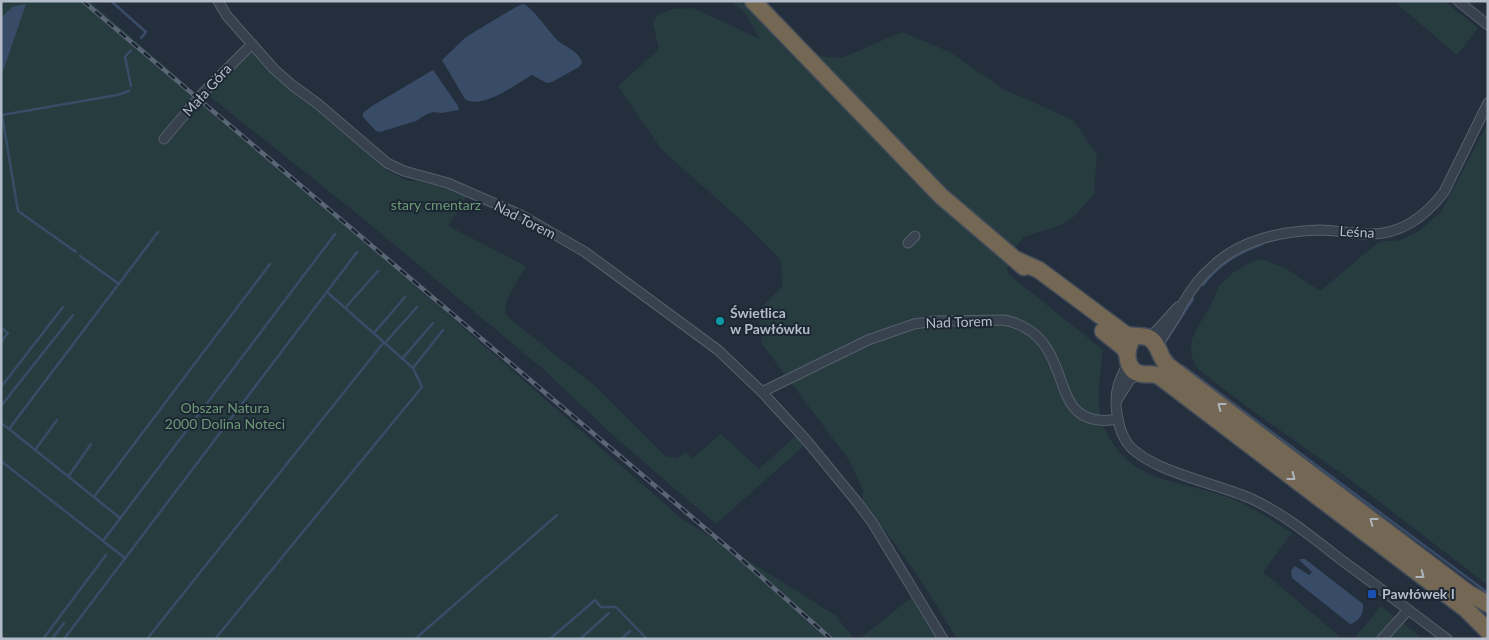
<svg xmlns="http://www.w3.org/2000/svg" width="1489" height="640" viewBox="0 0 1489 640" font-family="Lato,sans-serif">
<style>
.green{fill:#263c3f}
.water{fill:#394c67}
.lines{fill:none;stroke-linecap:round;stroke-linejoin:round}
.stream{stroke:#394c67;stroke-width:2.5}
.street-casing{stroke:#565f6c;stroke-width:11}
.highway-casing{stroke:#434c59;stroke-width:19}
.street{stroke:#38414e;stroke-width:9}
.highway{stroke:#746855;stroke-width:16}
.rail-casing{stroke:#5a6575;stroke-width:4.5}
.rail{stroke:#1d2633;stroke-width:2.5;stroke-dasharray:8;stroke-linecap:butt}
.oneway{stroke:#aeb4bd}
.culture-dot{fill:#0f9aa8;stroke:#1d2633;stroke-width:2}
.transit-dot{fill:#1a4fb4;stroke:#1d2633;stroke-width:2}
.labels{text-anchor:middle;stroke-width:4;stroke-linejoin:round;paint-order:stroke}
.street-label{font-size:14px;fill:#b4bcc9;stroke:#1d2633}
.park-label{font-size:14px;fill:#6b9a76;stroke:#1d2633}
.poi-label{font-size:14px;font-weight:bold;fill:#b4bcc9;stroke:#1d2633;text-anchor:start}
</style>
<rect width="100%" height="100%" fill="#242f3e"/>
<g class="green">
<polygon points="1,1 90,1 682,519 835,615 854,639 1,639"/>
<path d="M731,1H743L790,54L842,58L902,32L950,52L1003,89L1073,120L1097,155L1094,194L1075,216L1061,225L1024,237L1009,254L1007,273L1103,350C1101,368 1098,386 1099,403C1099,417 1105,432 1112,442C1140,486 1189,481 1233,499C1253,507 1273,521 1292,533L1263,572L1343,639H957L922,582L887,533L863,504V490L849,460L762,344L758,311L782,287L781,260L743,222L662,150L618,86L659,49L653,24L657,15L673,9L693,8L760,39L744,12Z"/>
<polygon points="1394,1 1444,1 1478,28 1457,55"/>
<polygon points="252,49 383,168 407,181 418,181 446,188 467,196 448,226 526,266 507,299 505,313 512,321 594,385 665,456 677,458 686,452 693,458 721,434 759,469 798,434 806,444 716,524 616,438 543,369 366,221 207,94"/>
<polygon points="1488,123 1488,585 1352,481 1246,406 1198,369 1193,360 1191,352 1192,339 1198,326 1211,305 1219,286 1234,272 1251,262 1262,259 1285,268 1320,291 1379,242 1401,240 1419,231 1441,212"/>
<polygon points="911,598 937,639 859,639"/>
<polygon points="1381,606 1423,639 1354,639"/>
</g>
<g class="water">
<polygon points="26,4 1,77 1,18 12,7"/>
<path d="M523,4C531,6 549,31 556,39C564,47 580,51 582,63L579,67L552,82L547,83L532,75C516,84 482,110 465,99L442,60L466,37L516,7Z"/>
<polygon points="433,70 458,106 459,110 441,113 434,112 427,114 416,121 380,132 376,131 363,117 363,113 372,106"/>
<path d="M1301,559H1305L1363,604C1364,613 1359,622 1350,624L1292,578L1291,571L1295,566L1309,575L1312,572L1299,560Z"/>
</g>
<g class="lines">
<g class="stream">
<polyline points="111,1 146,32 141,38"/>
<polyline points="131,86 125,57 131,50"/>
<polyline points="76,252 18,211 2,115 117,95 129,91"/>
<polyline points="80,256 119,284"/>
<path d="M1203,285C1219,264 1238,253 1262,244"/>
<polyline points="346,307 378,271"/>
<polyline points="1,328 8,333 1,342"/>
<polyline points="374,333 405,297"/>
<polyline points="385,343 417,307"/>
<polyline points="1165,346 1165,342 1193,299"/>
<polyline points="1168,353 1173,358"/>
<polyline points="402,359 433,323"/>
<polyline points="1183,366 1488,593"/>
<polyline points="413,368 443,330"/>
<polyline points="1,387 63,307"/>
<polyline points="1,406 73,315"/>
<polyline points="1,423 9,429"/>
<polyline points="35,450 57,420"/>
<polyline points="1,461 102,540"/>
<polyline points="68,477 91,444"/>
<polyline points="94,497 270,264"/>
<polyline points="120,518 9,429 158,232"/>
<polyline points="125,558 103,541 335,234"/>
<polyline points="1,637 4,639"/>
<polyline points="43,639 106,555"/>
<polyline points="52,639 64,623"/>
<polyline points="64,639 357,252"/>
<polyline points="147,639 384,342"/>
<polyline points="215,639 422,387 413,368 327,292"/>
<polyline points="415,639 557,515"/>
<polyline points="550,639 595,600 601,607 616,607 647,639"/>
<polyline points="580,639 609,613"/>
<polyline points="621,639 630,631"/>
</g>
<defs>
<g id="street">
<polyline points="218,1 227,16 274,69 292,85 318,104 387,163 404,171 448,183 521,215 585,252 718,350 762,392 807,441 857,502 872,522 943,639"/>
<polyline points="1458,1 1488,25"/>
<polyline points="164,139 201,95 252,44"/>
<polyline points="908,243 915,236"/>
<polyline points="1147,337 1156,331 1178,307"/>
<path d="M1158,347C1162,336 1169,328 1175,318C1178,314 1179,309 1182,305C1190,291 1201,276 1213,266C1240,240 1282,231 1319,230C1335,230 1352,234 1368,234C1401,235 1425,217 1444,192L1488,103"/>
<path d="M1128,362C1125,370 1120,378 1118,386C1113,403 1118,431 1128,444C1149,471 1219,484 1252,499C1284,514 1312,537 1340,559C1376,585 1411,612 1447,639"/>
<path d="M762,392L868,340L914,324L935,321L1004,320C1019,323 1033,330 1043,343C1069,376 1058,430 1118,419"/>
<polyline points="1117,400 1129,381 1138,373"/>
<polyline points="1382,639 1408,610"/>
</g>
<g id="highway">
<polyline points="753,1 941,196 1024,267"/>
<path d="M1017,260L1039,270L1125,334C1133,338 1141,334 1149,338C1159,343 1159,357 1167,365L1468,593L1488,604"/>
<polyline points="1103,331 1123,347 1127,353"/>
<path d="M1130,343C1125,355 1127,372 1142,374C1149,375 1153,373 1159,376L1467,610L1488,631"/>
</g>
</defs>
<use href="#street" class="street-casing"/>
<use href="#highway" class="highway-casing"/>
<use href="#street" class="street"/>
<use href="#highway" class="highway"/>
<defs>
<polyline id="rail" points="83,1 739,557 831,639"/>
</defs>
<use href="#rail" class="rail-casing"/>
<use href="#rail" class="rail"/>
</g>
<defs><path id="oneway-chevron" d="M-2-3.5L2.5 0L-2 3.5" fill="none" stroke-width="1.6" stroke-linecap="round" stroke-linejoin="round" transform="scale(1.25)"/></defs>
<g class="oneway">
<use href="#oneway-chevron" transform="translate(1221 406) rotate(-143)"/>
<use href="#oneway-chevron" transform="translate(1292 477) rotate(37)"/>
<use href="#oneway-chevron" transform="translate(1373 521) rotate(-143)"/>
<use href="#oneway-chevron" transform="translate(1421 575) rotate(37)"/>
</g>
<circle class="culture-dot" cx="720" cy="321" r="5"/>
<rect class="transit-dot" x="1367" y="589" width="10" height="10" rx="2.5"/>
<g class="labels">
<g class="street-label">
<text transform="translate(207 90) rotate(-48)" y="5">Mała Góra</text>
<text transform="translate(525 220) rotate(27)" y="5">Nad Torem</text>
<text transform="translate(1357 232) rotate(3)" y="5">Leśna</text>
<text transform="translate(959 322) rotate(-2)" y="5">Nad Torem</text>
</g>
<g class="park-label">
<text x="436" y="210">stary cmentarz</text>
<text x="225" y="413">Obszar Natura<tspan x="225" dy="16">2000 Dolina Noteci</tspan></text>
</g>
<g class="poi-label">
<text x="730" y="318">Świetlica<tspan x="730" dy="16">w Pawłówku</tspan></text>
<text x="1382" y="599">Pawłówek I</text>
</g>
</g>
<rect width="1489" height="640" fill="none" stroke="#b4bcc9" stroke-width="5"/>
</svg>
